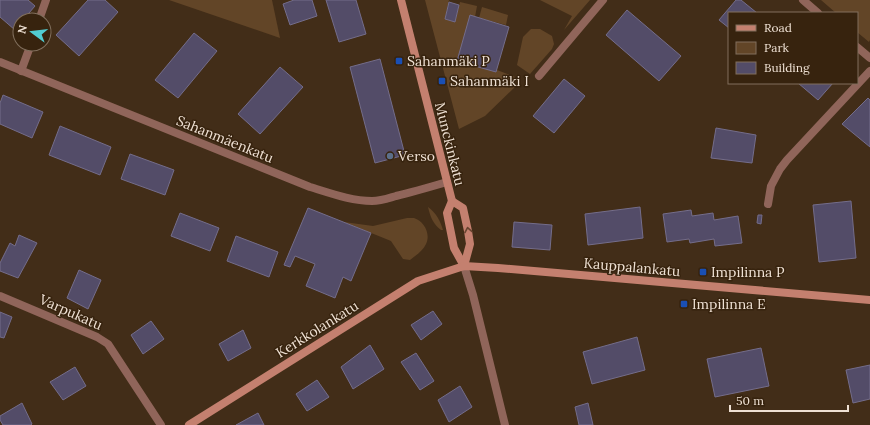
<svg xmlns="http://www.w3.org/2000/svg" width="870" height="425" viewBox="0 0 870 425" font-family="Lora,serif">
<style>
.green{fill:#624527}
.building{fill:#534c68;stroke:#746d8a}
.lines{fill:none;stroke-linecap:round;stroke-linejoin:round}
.minor{stroke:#90655a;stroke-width:8}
.tertiary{stroke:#90655a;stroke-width:8}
.secondary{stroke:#c4806f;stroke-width:8}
.oneway{stroke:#684430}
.transit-dot{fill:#1a4fb4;stroke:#37230e;stroke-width:1.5}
.service-dot{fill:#5c6f8a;stroke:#37230e;stroke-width:1.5}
.labels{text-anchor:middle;stroke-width:3;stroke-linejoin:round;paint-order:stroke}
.poi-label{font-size:14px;fill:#efe1d4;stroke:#37230e;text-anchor:start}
.street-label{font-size:14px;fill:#efe1d4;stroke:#37230e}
</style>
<rect width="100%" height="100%" fill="#422d18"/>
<g class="green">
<polygon points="169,0 272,0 280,38"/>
<polygon points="425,0 449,0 445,19 455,22 460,2 477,6 475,17 496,72 497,70 515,77 515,87 485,116 459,129"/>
<polygon points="540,0 590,0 564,30 572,16"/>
<polygon points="821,0 870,0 870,40 869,42 857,32 857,13 836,13"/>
<polygon points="482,7 508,15 506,25 479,18"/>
<polygon points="531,29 540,29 552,36 554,44 552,49 530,74 517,65 523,37"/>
<path d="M428,207C436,213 440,220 443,230H441C433,224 430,216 428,207Z"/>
<path d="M407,218C409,218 411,218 414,218C424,221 431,234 426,244C423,251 416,255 410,260L403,259L391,241L344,222L373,226Z"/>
</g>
<g class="building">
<polygon points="0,0 28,0 35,6 23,20 20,20 20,24 15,30 0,17"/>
<polygon points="88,0 105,0 118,12 79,56 56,35"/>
<polygon points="294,0 312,0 317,16 290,25 283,4"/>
<polygon points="326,0 356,0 366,34 339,42"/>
<polygon points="736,0 741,0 757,13 729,13 729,28 719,20"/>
<polygon points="449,2 459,5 455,22 445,19"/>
<polygon points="627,10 681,56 659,81 606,35"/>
<polygon points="470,15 509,27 496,72 457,61"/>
<polygon points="194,33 217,51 178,98 155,80"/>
<polygon points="380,59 405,155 375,163 350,67"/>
<polygon points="280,67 303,87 260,134 238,114"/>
<polygon points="564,79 585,96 554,133 533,116"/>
<polygon points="798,83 833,83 818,100"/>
<polygon points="3,95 43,112 32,138 0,124 0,103"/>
<polygon points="868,98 870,100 870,147 842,124"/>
<polygon points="60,126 111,147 100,175 49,155"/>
<polygon points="716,128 756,135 752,163 711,158"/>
<polygon points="130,154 174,170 165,195 121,179"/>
<polygon points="851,201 856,258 819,262 813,205"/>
<polygon points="640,207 643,238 588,245 585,214"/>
<polygon points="308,208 371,233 351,281 343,277 335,298 306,286 315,264 295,256 290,267 284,265"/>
<polygon points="691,210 692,216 713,213 714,220 738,216 742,243 715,246 714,239 690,243 689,239 667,242 663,214"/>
<polygon points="180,213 219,228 210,251 171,236"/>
<polygon points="758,215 762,215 761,224 757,223"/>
<polygon points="514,222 552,225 550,250 512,247"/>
<polygon points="19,235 37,243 18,278 0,271 0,263 10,243 15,246"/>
<polygon points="236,236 278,252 269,277 227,261"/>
<polygon points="79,270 101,280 88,309 67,298"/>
<polygon points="433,311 442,324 421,340 411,325"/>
<polygon points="0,312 12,317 4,338 0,337"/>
<polygon points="151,321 164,339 143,354 131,335"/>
<polygon points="243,330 251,348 228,361 219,344"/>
<polygon points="637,337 645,370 592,384 583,352"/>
<polygon points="370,345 384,369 353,389 341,367"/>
<polygon points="761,348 769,386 715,397 707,359"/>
<polygon points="416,353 434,381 420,390 401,362"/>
<polygon points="870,365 870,399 853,403 846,370"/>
<polygon points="75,367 86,386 63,400 50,382"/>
<polygon points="317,380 329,397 307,411 296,394"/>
<polygon points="460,386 472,407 449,422 438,400"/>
<polygon points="22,403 32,424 31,425 3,425 0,420 0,416"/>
<polygon points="588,403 593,425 579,425 575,407"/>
<polygon points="258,413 264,425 236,425"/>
</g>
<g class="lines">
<g class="minor">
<polyline points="39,20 46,0"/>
<path d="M0,62L310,187C330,193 351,201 372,201C381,201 389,198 396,196C413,192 430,187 447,182"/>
<polyline points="21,71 31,44"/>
<polyline points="539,76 603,0"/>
<polyline points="768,204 771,186 780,169 787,160 870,71"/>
<polyline points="464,266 473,295 505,425"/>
<polyline points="0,296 97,337 108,344 161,425"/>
</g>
<g class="tertiary">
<polyline points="803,0 818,13"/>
<polyline points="857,47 870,58"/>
</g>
<g class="secondary">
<polyline points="401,0 452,201 447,213 454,248 464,266"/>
<polyline points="452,201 463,208 468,231 470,244 464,266"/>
<polyline points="189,425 418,281 464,266 498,268 870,300"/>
</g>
</g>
<defs><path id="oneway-chevron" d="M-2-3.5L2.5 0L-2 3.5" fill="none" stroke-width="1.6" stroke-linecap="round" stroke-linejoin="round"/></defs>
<use class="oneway" href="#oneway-chevron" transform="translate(468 230) rotate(-100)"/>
<g class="transit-dot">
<rect x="395" y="57" width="8" height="8" rx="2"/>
<rect x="438" y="77" width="8" height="8" rx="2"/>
<rect x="699" y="268" width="8" height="8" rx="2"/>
<rect x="680" y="300" width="8" height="8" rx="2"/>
</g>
<circle class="service-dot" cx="390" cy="156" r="4"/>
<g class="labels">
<g class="poi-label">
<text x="407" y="66">Sahanmäki P</text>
<text x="450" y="86">Sahanmäki I</text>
<text x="398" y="161">Verso</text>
<text x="711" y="277">Impilinna P</text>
<text x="692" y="309">Impilinna E</text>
</g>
<g class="street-label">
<text transform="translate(225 139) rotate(22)" y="5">Sahanmäenkatu</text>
<text transform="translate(450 144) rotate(76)" y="5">Munckinkatu</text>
<text transform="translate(632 267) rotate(5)" y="5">Kauppalankatu</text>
<text transform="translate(71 312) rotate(24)" y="5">Varpukatu</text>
<text transform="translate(317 329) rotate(-32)" y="5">Kerkkolankatu</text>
</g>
</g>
<rect x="728" y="12" width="130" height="72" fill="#37230e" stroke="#816f5d"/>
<rect x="736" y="25" width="20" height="6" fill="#c4806f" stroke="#816f5d"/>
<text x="764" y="32" font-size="12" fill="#efe1d4">Road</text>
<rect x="736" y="42" width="20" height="12" fill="#624527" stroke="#816f5d"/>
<text x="764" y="52" font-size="12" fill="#efe1d4">Park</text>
<rect x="736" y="62" width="20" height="12" fill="#534c68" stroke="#816f5d"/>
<text x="764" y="72" font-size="12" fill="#efe1d4">Building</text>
<g transform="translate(32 32) rotate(285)"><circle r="19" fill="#37230e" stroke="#816f5d"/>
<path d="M0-3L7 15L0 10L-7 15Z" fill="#51ccd1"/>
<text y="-6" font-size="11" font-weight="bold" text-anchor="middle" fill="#efe1d4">N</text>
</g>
<path d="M730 405v6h118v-6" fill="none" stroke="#efe1d4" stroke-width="2"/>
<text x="736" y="405" font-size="12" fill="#efe1d4" stroke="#37230e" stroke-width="3" paint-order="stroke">50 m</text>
</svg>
